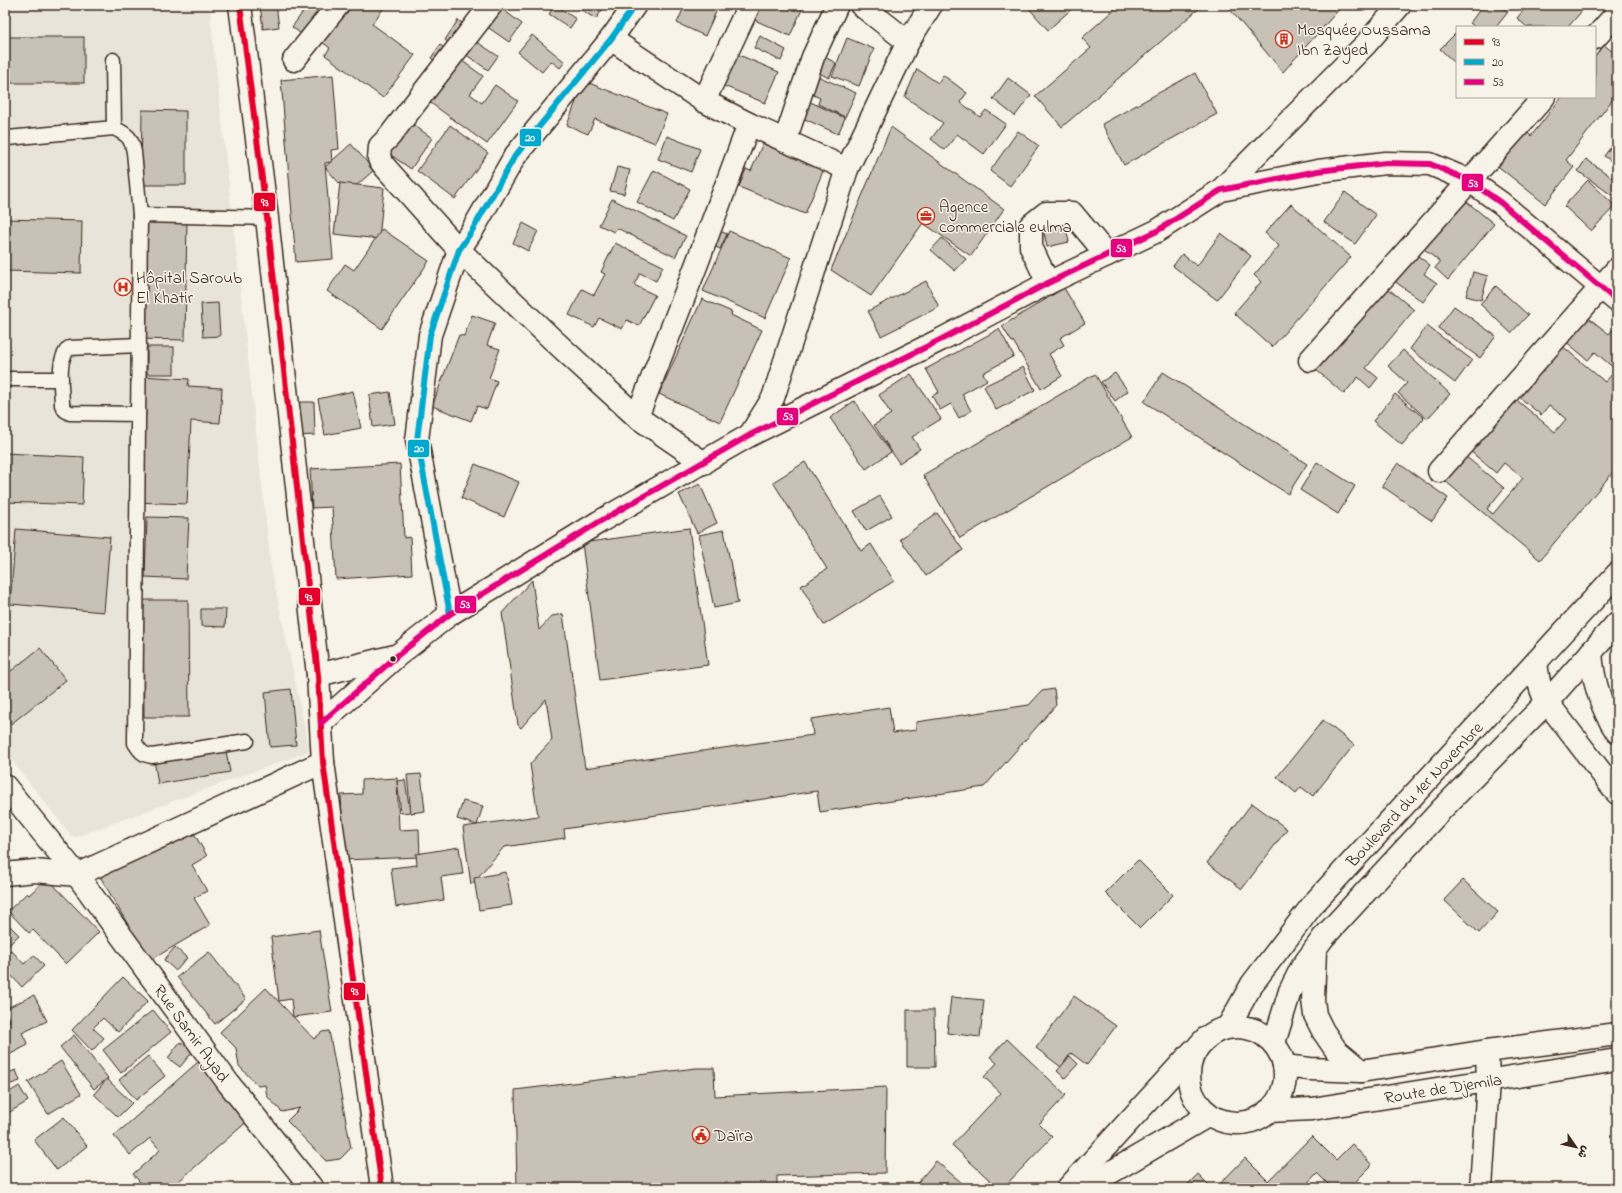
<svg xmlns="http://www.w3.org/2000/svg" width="1622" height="1193" viewBox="0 0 1622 1193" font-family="'Indie Flower','Playpen Sans Arabic',sans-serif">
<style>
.built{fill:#e9e4d9}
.building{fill:#c8c1b6;stroke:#3b2a1e}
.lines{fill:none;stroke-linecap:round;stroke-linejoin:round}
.lane-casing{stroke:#3b2a1e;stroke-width:17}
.street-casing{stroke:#3b2a1e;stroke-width:25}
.secondary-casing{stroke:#3b2a1e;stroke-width:25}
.primary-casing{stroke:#3b2a1e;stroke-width:25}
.lane{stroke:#f7f3e8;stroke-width:14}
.street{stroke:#f7f3e8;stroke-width:22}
.secondary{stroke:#f7f3e8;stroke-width:22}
.primary{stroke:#f7f3e8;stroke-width:22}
.bus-1-casing{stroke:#f7f3e8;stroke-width:9}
.bus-2-casing{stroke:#f7f3e8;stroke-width:9}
.bus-3-casing{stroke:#f7f3e8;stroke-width:9}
.bus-1{stroke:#e4002b;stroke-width:6}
.bus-2{stroke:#00a9ce;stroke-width:6}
.bus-3{stroke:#e5007d;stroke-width:6}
.bus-dot{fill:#3b2a1e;stroke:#f7f3e8;stroke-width:1.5}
.labels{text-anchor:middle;stroke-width:3;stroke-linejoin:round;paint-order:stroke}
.poi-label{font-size:17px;fill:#3b2a1e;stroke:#f7f3e8;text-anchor:start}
.street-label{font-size:17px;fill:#3b2a1e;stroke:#f7f3e8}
.line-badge{stroke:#f7f3e8;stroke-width:1.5}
.badge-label{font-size:11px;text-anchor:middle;font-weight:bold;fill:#fff}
</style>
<rect width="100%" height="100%" fill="#f7f3e8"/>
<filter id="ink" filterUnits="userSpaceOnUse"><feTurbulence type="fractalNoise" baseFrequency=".025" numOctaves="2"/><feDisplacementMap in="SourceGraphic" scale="8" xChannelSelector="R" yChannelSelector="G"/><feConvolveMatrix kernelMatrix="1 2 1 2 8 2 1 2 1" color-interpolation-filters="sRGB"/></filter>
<g filter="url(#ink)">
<polygon class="built" points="5,5 209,5 271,568 310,751 73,838 5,752"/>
<g class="building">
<polygon points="260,5 276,5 279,27 263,29"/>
<polygon points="308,5 386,5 372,24 415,55 383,98 325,55 330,48 309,32 305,37 292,27"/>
<polygon points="497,5 522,24 509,42 470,15"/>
<polygon points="531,5 542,5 539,10"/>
<polygon points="555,5 576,19 570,28 549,14"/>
<polygon points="573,5 605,5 596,19"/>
<polygon points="685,5 719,5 705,36 677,23"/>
<polygon points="754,5 804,5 790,36 748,17"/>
<polygon points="1026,5 1076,5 1048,30"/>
<polygon points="1119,5 1203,5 1062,127 1035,96 1091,48 1082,38"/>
<polygon points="1226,5 1343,5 1283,72"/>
<polygon points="1483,5 1498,5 1508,12 1496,27 1475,27 1470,23"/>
<polygon points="1528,5 1587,5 1568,27 1527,27 1517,18"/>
<polygon points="458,20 481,36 477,42 498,56 488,70 445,40"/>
<polygon points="1457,32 1457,65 1440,49"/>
<polygon points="532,35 565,62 560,68 551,61 542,72 518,52"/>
<polygon points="760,36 786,50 781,61 754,48"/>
<rect x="5" y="37" width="79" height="46"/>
<polygon points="847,38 874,49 859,86 832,76"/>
<polygon points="440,45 483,76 470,94 482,103 495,85 518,101 487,144 417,93 439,64 431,58"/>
<polygon points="1604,45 1617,55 1617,94 1566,160 1574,167 1545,204 1494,163 1522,127 1531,136 1562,97 1595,97 1595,56"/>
<polygon points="806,47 836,63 829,78 798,62"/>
<polygon points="725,49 779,72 765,103 712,81"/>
<polygon points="917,69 938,83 943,75 967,93 960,102 980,117 986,110 1006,124 984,154 957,134 945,150 931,139 943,123 905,97"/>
<polygon points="1195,73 1217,114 1124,165 1102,124"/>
<polygon points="813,74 856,93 845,117 818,104 820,98 805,91"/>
<polygon points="333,75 339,149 331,150 332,162 325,163 333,259 296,262 281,80"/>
<polygon points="1008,78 1031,95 1015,116 993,99"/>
<polygon points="584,81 667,114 655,143 595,119 588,134 567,125"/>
<polygon points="806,100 845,118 838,134 798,116"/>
<polygon points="142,110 186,111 186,185 141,185"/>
<polygon points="394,111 432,138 411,169 372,142"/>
<polygon points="450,125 488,153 455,199 417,171"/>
<polygon points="891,127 1004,209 971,256 923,223 871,296 831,270"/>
<polygon points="1018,131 1039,146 1010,186 990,171"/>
<polygon points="667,136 700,149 691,172 658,159"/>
<polygon points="765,138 826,164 805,214 739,187 746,169 751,171"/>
<polygon points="1617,139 1617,165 1604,156"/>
<polygon points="351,144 374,170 348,193 325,167"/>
<polygon points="1586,159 1617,181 1617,199 1578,171"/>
<polygon points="617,167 630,170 624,194 610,191"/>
<polygon points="654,170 690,189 673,221 637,202"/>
<polygon points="1588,180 1615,206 1591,231 1564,206"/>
<polygon points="340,183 384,188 379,239 334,234"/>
<polygon points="1345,192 1376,215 1355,244 1324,222"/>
<polygon points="1461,197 1494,224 1448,280 1435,268 1440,262 1419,245"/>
<polygon points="612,199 686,236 675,257 617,228 614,232 599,225"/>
<polygon points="1291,204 1351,257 1272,347 1234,313 1261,282 1254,275 1279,246 1265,233"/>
<polygon points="138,218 187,218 185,340 136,339"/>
<polygon points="1064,218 1069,242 1047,247 1042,223"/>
<polygon points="5,219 82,221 81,273 5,271"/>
<polygon points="523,223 538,231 528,251 513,243"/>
<polygon points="382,229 429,261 382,329 327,291 345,264 354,270"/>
<polygon points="715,229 727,234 720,249 709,244"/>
<polygon points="729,231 791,258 765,318 703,291"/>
<polygon points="1221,233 1251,256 1217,300 1173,266 1182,254 1197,266"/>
<polygon points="942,238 966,259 955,271 931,250"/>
<polygon points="615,243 663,266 656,281 640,273 634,285 655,295 639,326 627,320 622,329 599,318 594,327 569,315 582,289 594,295 605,274 601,272"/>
<polygon points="1413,252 1430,265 1424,274 1437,283 1423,302 1393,280"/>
<polygon points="1473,272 1488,276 1481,300 1466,296"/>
<polygon points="926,281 939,307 881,336 868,311"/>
<polygon points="1384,285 1414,310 1366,368 1378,378 1370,388 1358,377 1344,394 1315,369"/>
<polygon points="1496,286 1528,315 1511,333 1480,304"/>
<polygon points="1064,288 1085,323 1060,338 1064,345 1049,354 1062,376 1041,389 1013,341 1012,342 1002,326"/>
<polygon points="702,299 732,312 731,315 762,330 720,422 659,394"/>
<polygon points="218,303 220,336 203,337 201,304"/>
<polygon points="1454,306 1496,336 1480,358 1438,328"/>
<polygon points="472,315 495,323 487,345 500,349 489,378 497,381 487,409 477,406 471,421 432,406 459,335 464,336"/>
<polygon points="1585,315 1609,334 1615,327 1617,329 1617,467 1540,560 1433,471 1453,446 1504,488 1487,509 1493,514 1523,478 1504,463 1496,473 1463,445 1507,392 1555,432 1566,419 1549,405 1541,415 1518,396 1561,345 1605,382 1616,370 1595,352 1588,360 1564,340"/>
<polygon points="1427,326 1472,360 1455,383 1410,349"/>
<polygon points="999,329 1014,356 983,373 987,380 962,394 971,411 959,418 951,404 940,410 932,396 939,392 926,369"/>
<rect x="147" y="347" width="27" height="27"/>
<polygon points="1403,350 1450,394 1427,419 1398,393 1407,383 1388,366"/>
<polygon points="1023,367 1035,390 996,410 984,386"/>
<polygon points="1163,372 1307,464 1288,494 1144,402"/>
<polygon points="1115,373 1128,391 1115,401 1101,382"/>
<polygon points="911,374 941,419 912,437 920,449 899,463 874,425 891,414 879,395"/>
<polygon points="1095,374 1132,437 960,538 923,475"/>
<polygon points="141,376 189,379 188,386 222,388 220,423 191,421 187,504 134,502"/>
<polygon points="353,391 361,428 325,435 318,399"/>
<polygon points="390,392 395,424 373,427 369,395"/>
<polygon points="1395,394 1424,418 1402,445 1373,421"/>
<polygon points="854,401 891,452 866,469 830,418"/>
<polygon points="297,402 314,402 315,435 298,436"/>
<polygon points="5,453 84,457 82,505 5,502"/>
<polygon points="805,462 861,551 871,544 894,581 824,625 801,586 827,569 773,482"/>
<polygon points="1317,462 1355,486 1338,514 1300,490"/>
<polygon points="1398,463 1448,498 1432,521 1382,486"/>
<polygon points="400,464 404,538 410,537 412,574 336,579 332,507 312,508 310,469"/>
<polygon points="475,464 519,482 504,517 461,498"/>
<polygon points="700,484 717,523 697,533 679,494"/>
<polygon points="880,496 892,516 866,531 854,511"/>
<polygon points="937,513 963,550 926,576 900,539"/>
<polygon points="147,517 189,518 186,579 145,577"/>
<polygon points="689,528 708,665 600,680 582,543"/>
<polygon points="16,529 110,537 104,612 10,604"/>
<polygon points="724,530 738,603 714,608 699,535"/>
<polygon points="532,580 539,630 552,616 563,614 585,768 813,735 811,719 889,707 893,733 916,730 916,722 1029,705 1042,691 1054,689 1056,705 984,787 820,812 817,791 564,829 565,838 504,847 471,885 463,827 538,816 530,764 552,740 546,699 521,728 518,725 502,613"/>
<polygon points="143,600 188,600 189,717 144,717"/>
<polygon points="201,609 226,609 225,627 201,626"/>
<polygon points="40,648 66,680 11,724 5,716 5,664 11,671"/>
<polygon points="291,689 296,745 270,747 265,692"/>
<polygon points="1323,720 1354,745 1313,796 1301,787 1296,793 1277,777"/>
<polygon points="224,741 230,772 158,784 153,753"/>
<polygon points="421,774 425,811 411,813 407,775"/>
<polygon points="397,778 399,830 419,829 420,857 344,860 341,795 362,794 362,780"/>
<polygon points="405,780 410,812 401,813 397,781"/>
<polygon points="463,801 483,806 477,825 457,819"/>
<polygon points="1252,803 1287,829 1242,889 1207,863"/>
<polygon points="183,814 207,856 192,865 207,891 194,898 210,925 149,961 94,866"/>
<polygon points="459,847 463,874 441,877 444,900 396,907 391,868 417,865 416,854"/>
<polygon points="1138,860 1173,895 1140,928 1105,893"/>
<polygon points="506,872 512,905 479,910 474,878"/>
<polygon points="47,878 99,932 66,964 33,930 29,933 8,911 27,893 29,895"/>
<polygon points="1463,880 1498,912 1479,933 1444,900"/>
<polygon points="5,921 19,935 5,949"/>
<polygon points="319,930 332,1012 293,1017 291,999 279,1001 271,937"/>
<polygon points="175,947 187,958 176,971 164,960"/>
<polygon points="11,950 24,964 34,955 44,966 22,987 5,969 5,956"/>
<polygon points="209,952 246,999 215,1024 177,977"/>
<polygon points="123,977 148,1001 118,1032 103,1018 93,1028 104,1038 92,1051 72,1030"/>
<polygon points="266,988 314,1039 322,1032 329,1031 351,1148 340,1159 326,1161 287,1121 300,1108 282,1112 267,1096 265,1085 258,1086 239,1066 236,1048 220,1032"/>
<polygon points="34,995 47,1021 22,1033 28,1045 5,1057 5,1023 10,1021 5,1009"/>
<polygon points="1074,996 1116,1026 1087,1065 1071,1053 1061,1067 1036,1048"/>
<polygon points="951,997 984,1000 980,1037 947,1033"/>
<polygon points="153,1010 171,1032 121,1073 103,1050"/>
<polygon points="907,1010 934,1010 935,1067 907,1067"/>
<polygon points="74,1035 108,1078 94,1089 60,1047"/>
<polygon points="1007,1039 1066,1095 1039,1124 1052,1137 1003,1188 998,1188 952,1145 1001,1093 984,1077 997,1063 990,1057"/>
<polygon points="180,1042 193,1051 180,1067 168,1058"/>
<polygon points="148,1056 165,1076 136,1100 119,1080"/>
<polygon points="1070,1056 1078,1064 1065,1078 1057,1071"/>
<polygon points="61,1061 81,1094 48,1114 28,1082"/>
<polygon points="199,1061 250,1119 171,1188 145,1188 133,1174 160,1150 150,1138 130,1155 114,1136"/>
<polygon points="696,1068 714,1068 715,1096 886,1087 885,1173 777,1176 777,1188 602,1188 602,1186 573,1186 573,1188 517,1188 515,1090"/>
<polygon points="16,1070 20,1081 5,1086 5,1074"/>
<polygon points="107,1079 132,1103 118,1117 94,1094"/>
<polygon points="19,1086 28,1101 5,1115 5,1095"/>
<polygon points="64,1117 87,1146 57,1170 34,1140"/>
<polygon points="1312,1136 1336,1160 1352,1144 1372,1165 1349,1188 1332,1188 1317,1173 1303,1188 1216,1188 1245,1158 1268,1181"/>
<polygon points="936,1161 968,1188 913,1188"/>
<polygon points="1198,1174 1212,1188 1184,1188"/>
</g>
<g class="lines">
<defs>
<g id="lane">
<polyline points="113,60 114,128"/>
<path d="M8,138L114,128C128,135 131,137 134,152L140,215L135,743C140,751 143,755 152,756L247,741"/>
<polyline points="140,215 267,218"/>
<polyline points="5,379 61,379"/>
<path d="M138,414L70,413L65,410L62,405C62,388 56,360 69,348L139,345"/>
</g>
<g id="street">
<polyline points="491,5 389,137 380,146 379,159 385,167 459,250 551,338 637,417 704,463"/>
<polyline points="861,5 908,42"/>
<polyline points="1595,38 1617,13"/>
<polyline points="611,39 704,101 749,124 847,169"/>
<polyline points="294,60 338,5"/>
<polyline points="704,101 749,5"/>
<polyline points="785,141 813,57 837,5"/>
<polyline points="1221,190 1365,45 1400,5"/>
<polyline points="1048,283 1031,247 1031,225 1046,213 1072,213 1107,255"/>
<polyline points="1310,360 1544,97"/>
<polyline points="637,417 696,266 749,124"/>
<polyline points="750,435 773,398 847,169 908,42 931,5"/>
<polyline points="1439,471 1617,269"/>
<polyline points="450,614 417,440 430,335 459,250 473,229 515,156 611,39 635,5"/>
<path d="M1591,652C1593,681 1600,707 1617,732"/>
<path d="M1536,662C1538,677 1539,689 1547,702L1617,793"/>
<polyline points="318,675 395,656"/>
<polyline points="321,723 398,655 450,614 599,522 750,435 942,339 1048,283 1157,231 1221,190 1318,171 1386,163 1430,164 1470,181 1501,203 1617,301"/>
<polyline points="5,874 35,871 77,875"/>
<polyline points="1481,1188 1488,1081 1487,1051"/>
</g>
<g id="secondary">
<polyline points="240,5 267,218 318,675 323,762 382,1188"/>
<polyline points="5,786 77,875 229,1084 312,1188"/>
<polyline points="77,875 323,762"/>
</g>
<g id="primary">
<polyline points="1315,950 1313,1000 1315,1015 1323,1031 1336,1050 1361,1071"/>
<circle cx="1237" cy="1075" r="48"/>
<polyline points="1228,1027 1252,984 1314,903 1617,574"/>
<polyline points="1274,1043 1290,991 1302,967 1323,938 1442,809 1547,702 1617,623"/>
<polyline points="1284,1066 1310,1069 1361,1071 1487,1051 1617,1034"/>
<polyline points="1268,1111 1312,1109 1617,1060"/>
<polyline points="1068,1188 1193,1051"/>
<polyline points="1084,1188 1209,1115"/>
</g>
</defs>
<use href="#lane" class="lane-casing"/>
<use href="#street" class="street-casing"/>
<use href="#secondary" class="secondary-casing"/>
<use href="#primary" class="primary-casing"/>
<use href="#lane" class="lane"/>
<use href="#street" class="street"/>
<use href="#secondary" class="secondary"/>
<use href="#primary" class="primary"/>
<defs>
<polyline id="bus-1" points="240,5 267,218 318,675 323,762 382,1188"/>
<polyline id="bus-2" points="450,614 417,440 430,335 459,250 473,229 515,156 611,39 635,5"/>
<polyline id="bus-3" points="321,723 398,655 450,614 599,522 750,435 942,339 1048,283 1157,231 1221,190 1318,171 1386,163 1430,164 1470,181 1501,203 1617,301"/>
</defs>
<use href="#bus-1" class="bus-1-casing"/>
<use href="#bus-2" class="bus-2-casing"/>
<use href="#bus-3" class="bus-3-casing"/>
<use href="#bus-1" class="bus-1"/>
<use href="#bus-2" class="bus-2"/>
<use href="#bus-3" class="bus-3"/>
</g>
</g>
<defs>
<symbol id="building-ring" viewBox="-11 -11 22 22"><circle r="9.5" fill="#f7f3e8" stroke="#c8321e" stroke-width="1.5"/><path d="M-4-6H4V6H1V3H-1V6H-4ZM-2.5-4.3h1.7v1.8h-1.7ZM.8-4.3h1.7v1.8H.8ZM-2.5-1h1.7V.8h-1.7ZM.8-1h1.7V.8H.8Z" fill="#c8321e"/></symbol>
<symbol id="office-ring" viewBox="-11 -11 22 22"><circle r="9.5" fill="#f7f3e8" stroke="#c8321e" stroke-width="1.5"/><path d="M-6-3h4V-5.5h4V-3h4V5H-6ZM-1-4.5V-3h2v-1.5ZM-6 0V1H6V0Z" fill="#c8321e"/></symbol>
<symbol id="hospital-ring" viewBox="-11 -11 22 22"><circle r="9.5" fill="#f7f3e8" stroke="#c8321e" stroke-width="1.5"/><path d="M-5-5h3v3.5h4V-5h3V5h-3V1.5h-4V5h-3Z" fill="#c8321e"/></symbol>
<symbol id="civic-ring" viewBox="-11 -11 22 22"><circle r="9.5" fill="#f7f3e8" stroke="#c8321e" stroke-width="1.5"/><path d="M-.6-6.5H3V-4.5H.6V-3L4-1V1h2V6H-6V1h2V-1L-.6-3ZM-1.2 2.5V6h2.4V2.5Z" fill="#c8321e"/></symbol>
</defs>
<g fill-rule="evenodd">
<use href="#building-ring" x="1274" y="29" width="20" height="20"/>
<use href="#office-ring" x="916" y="206" width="20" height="20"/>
<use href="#hospital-ring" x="113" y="277" width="20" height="20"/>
<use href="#civic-ring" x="691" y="1125" width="20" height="20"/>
</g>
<circle class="bus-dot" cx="393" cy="659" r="3.5"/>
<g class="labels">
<g class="poi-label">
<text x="1297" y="35">Mosquée Oussama<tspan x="1297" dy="20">Ibn Zayed</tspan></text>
<text x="939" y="212">Agence<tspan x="939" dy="20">commerciale eulma</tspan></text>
<text x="136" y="283">Hôpital Saroub<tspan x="136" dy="20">El Khatir</tspan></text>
<text x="714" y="1141">Daïra</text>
</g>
<g class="street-label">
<text transform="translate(1414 794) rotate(-47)" y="6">Boulevard du 1er Novembre</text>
<text transform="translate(192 1033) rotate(54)" y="6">Rue Samir Ayad</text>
<text transform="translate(1443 1088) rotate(-9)" y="6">Route de Djemila</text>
</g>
</g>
<g class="line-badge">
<rect x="519" y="128" width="23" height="19" rx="4" fill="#00a9ce"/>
<rect x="1461" y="173" width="23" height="19" rx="4" fill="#e5007d"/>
<rect x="253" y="192" width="23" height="20" rx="4" fill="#e4002b"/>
<rect x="1110" y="238" width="23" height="20" rx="4" fill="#e5007d"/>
<rect x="776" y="407" width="23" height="19" rx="4" fill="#e5007d"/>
<rect x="407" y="439" width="23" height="19" rx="4" fill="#00a9ce"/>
<rect x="298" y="587" width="23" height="19" rx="4" fill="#e4002b"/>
<rect x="454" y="595" width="23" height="19" rx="4" fill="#e5007d"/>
<rect x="343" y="982" width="23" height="19" rx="4" fill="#e4002b"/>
</g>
<g class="badge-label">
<text x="530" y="141">20</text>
<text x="1473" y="187">53</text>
<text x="265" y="206">93</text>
<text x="1121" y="252">53</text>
<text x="788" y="420">53</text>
<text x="419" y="452">20</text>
<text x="309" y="601">93</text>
<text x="465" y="608">53</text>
<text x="355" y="995">93</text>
</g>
<rect width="1622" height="1193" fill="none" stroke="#f7f3e8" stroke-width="20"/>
<rect x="10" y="10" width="1602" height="1173" fill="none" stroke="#3b2a1e" stroke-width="1.5" filter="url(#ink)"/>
<rect x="1456" y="26" width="140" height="72" fill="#f7f3e8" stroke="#aca397"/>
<rect x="1464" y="39" width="20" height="6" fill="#e4002b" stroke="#aca397"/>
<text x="1492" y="46" font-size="12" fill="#3b2a1e">93</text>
<rect x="1464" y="59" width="20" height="6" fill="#00a9ce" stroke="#aca397"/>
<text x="1492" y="66" font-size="12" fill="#3b2a1e">20</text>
<rect x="1464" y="79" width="20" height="6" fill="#e5007d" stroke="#aca397"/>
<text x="1492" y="86" font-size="12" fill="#3b2a1e">53</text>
<g transform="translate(1576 1147) rotate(124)" stroke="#f7f3e8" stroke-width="3" paint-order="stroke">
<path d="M0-3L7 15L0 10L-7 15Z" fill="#3b2a1e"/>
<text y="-6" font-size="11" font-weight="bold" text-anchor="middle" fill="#3b2a1e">ش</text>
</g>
</svg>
